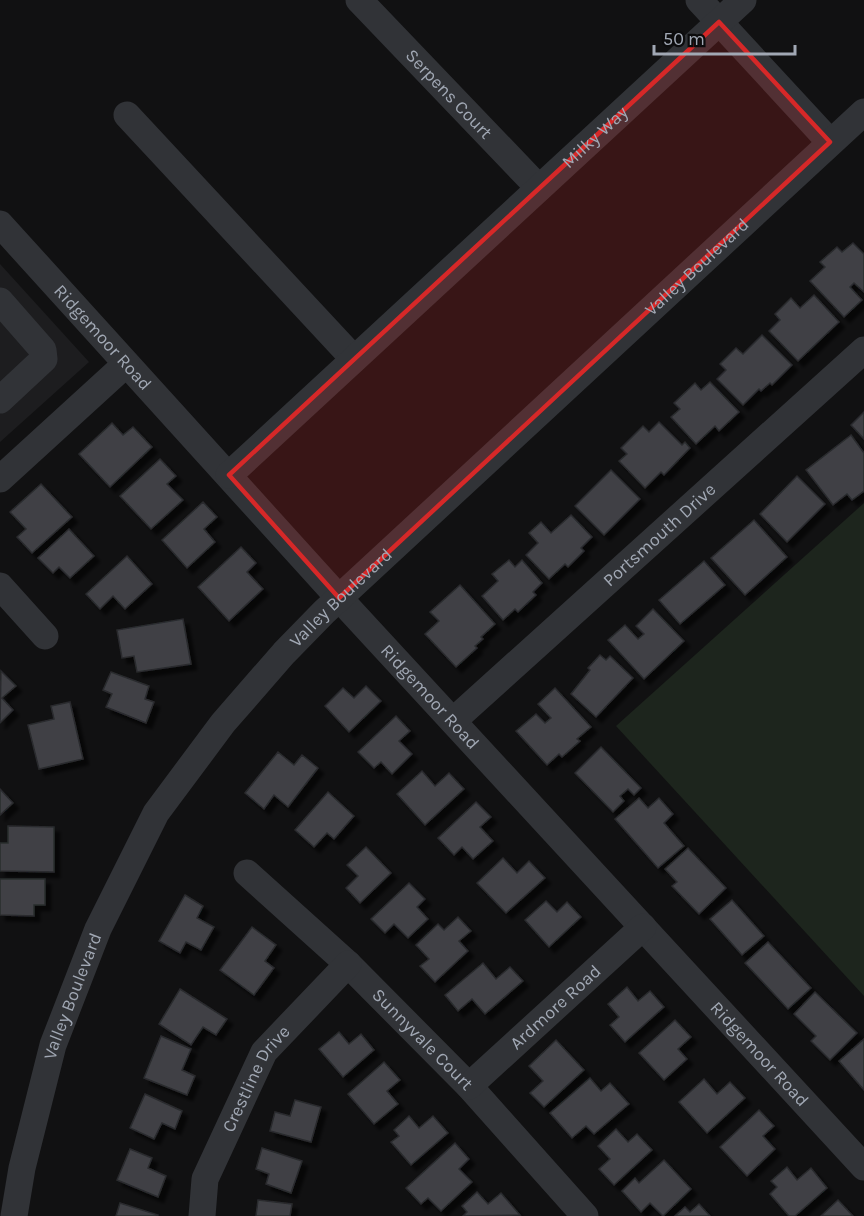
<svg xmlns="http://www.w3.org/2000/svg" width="864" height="1216" viewBox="0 0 864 1216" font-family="Karla,sans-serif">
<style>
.built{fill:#1d1d1f}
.green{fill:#1d251d}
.building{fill:#3f4145;stroke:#2a2b2e;stroke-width:1.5;filter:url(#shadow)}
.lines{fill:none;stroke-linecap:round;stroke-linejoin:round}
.minor{stroke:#313337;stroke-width:27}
.marked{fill:#d62828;fill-opacity:0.2;stroke:#d62828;stroke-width:4.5;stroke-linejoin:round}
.labels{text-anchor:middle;stroke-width:4.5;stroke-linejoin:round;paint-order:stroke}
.street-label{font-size:18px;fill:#a1a8b4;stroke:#0c0c0d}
</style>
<defs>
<filter id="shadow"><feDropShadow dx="5.5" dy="5.5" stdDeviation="1.5" flood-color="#0009"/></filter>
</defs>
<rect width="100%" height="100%" fill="#111112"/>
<polygon class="built" points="0,264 89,362 0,442"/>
<polygon class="green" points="864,503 864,996 616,726"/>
<g class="building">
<polygon points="853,243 864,254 864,292 854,283 850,287 862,300 844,317 810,281 825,267 820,262 837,247 842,252"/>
<polygon points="814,295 839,322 798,361 769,331 780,320 775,314 791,298 800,308"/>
<polygon points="762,335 792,365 772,385 770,383 761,391 759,389 743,405 717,379 726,370 720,364 736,348 743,354"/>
<polygon points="710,382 739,412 719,431 715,426 696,444 671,417 680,409 674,403 695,383 701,390"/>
<polygon points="864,412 864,439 851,425"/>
<polygon points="659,422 682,445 685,442 690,448 664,475 661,472 645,488 619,461 627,454 621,448 643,426 649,432"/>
<polygon points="112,423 123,435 133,427 152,447 110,487 79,454"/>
<polygon points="851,435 864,453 864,491 852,500 847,494 833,505 806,470"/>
<polygon points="160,459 176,476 167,484 183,500 151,529 120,496"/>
<polygon points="611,470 640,499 604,535 575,506"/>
<polygon points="797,476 825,504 787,542 760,514"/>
<polygon points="41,484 72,517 32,553 17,537 26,529 10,512"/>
<polygon points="203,502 217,517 204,529 215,542 187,568 162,540"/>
<polygon points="571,515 592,537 581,548 584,551 568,567 565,564 549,579 526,555 538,543 529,533 541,522 551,533"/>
<polygon points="754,520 787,557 745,595 711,558"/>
<polygon points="69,529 94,556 70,578 59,567 53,573 38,558"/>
<polygon points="241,547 256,563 247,572 263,589 229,621 198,587"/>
<polygon points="127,556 152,584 125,609 113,596 100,609 86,594"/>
<polygon points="509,560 515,567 522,560 542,583 533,592 536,595 518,612 515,609 503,620 482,596 498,581 492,574"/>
<polygon points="704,561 725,585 680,624 659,600"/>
<polygon points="460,585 495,624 481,637 483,639 475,646 477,648 456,667 425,634 439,621 430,612"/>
<polygon points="653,609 684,641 644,679 608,640 625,625 638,639 644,634 636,626"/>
<polygon points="183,619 191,664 137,672 134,656 122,658 117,630"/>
<polygon points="600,655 606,660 610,656 633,678 596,717 571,694 590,670 588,668"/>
<polygon points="1,671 16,686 2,698 13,710 0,723"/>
<polygon points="111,672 149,686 145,699 154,702 146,723 106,707 112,694 103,690"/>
<polygon points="366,686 381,701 349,732 325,706 343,688 354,698"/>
<polygon points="555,688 591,727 577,739 580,741 562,757 559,754 547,765 516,731 536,714 545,723 551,718 538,704"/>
<polygon points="70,702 83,759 39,769 28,725 54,719 51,706"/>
<polygon points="396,716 410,731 399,741 412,754 392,774 381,762 374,768 358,752"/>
<polygon points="601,747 641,788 634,795 628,789 620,796 624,801 613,812 575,773"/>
<polygon points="278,752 294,765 302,755 318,768 288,807 274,795 264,809 245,793"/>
<polygon points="422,771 435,786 449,773 464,789 425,825 397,794"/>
<polygon points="0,789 13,803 0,815"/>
<polygon points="328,792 354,816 334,839 327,833 314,847 295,830"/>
<polygon points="639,798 648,808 659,798 673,814 664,823 684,846 658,868 615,819"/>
<polygon points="476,802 491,817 480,827 493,841 473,859 462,847 454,855 438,838"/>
<polygon points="8,826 54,827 54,872 0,871 0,843 8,843"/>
<polygon points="366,847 391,873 360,903 346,888 358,876 347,865"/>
<polygon points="688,848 726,888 699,914 672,886 677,882 665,869"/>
<polygon points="503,858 517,873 529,861 545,878 506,913 477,883"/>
<polygon points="0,879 45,879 45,905 34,905 34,916 0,915"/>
<polygon points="409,883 425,899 417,907 428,919 408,938 394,924 385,933 371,919"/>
<polygon points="185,895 203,906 197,918 214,927 201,950 186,942 180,953 159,941"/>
<polygon points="732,900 764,936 742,955 710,919"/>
<polygon points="546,901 557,912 567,902 581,917 549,947 525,920"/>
<polygon points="458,917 471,931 459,941 468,951 435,982 420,966 429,959 416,945 438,924 444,930"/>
<polygon points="252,927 276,945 265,961 274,968 254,995 220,970"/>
<polygon points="768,942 811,988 788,1009 745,963"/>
<polygon points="483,963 496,979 510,967 523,981 485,1014 472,999 458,1011 445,995"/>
<polygon points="627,987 638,1001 650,991 664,1007 625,1042 610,1025 619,1017 608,1004"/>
<polygon points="180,989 227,1019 216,1035 203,1027 191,1045 159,1024"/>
<polygon points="815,992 857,1033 830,1060 811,1041 816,1036 794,1014"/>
<polygon points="675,1020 691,1037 678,1049 687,1059 664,1080 639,1053"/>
<polygon points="339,1032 349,1044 361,1034 374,1050 343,1077 319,1049"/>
<polygon points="161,1036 191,1049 182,1070 195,1076 187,1095 144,1078"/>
<polygon points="864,1039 864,1090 839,1061"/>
<polygon points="556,1040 584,1070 544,1107 530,1093 543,1081 529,1066"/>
<polygon points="384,1062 400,1080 387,1091 398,1104 374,1124 348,1094"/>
<polygon points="590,1078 601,1091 610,1083 629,1104 594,1134 586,1126 572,1138 550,1113"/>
<polygon points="704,1079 717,1094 730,1082 745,1098 707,1133 679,1102"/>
<polygon points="145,1094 182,1111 175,1129 162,1123 154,1139 130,1128"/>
<polygon points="295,1100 321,1107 311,1142 270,1131 275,1112 290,1116"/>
<polygon points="759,1110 774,1126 763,1136 775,1149 747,1176 720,1147"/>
<polygon points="409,1116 419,1128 433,1116 448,1133 411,1165 391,1142 399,1136 394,1130"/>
<polygon points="616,1129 628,1142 637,1134 652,1150 614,1185 599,1169 610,1159 598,1146"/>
<polygon points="455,1143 469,1159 459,1169 472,1182 441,1211 428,1198 421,1204 406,1188"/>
<polygon points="262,1148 302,1161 291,1193 266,1184 269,1174 256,1169"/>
<polygon points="130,1149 152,1158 148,1168 166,1176 158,1197 117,1180"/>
<polygon points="664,1160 691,1189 663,1216 650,1203 641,1212 622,1191 635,1178 639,1183"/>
<polygon points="787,1167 797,1180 811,1168 827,1188 795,1216 789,1216 770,1194 777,1187 771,1181"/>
<polygon points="477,1192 488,1204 501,1193 520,1215 463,1216 467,1212 462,1206"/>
<polygon points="258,1200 292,1204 290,1216 256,1216"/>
<polygon points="838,1200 853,1216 821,1216"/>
<polygon points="120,1203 158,1215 157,1216 116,1216"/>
<polygon points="699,1204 710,1216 675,1216 685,1207 690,1212"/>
</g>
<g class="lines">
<g class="minor">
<path id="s1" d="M359,0L539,188"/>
<polyline points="699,0 830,142"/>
<polyline points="127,115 354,359"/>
<path id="s2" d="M0,224L339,598L864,1167"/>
<polyline points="0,301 43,350 44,359 0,400"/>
<path id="s3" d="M229,475L743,0"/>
<polyline points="0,479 126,364"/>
<polyline points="0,586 45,636"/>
<path id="s4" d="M453,721L864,350"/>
<path id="s5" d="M247,873L348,964L469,1086L585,1216"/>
<path id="s6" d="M469,1086L643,927"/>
<path id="s7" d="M14,1216L22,1168L53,1045L98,929L156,813L223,723L284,653L324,612L864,112"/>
<path id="s8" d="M202,1216L205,1179L264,1052L348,964"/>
</g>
</g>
<path class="marked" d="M719,22L830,142L339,598L229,475Z"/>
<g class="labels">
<g class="street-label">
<text dy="6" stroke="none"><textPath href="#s1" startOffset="130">Serpens Court</textPath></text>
<text dy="6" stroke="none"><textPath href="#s3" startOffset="498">Milky Way</textPath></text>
<text dy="6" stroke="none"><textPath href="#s7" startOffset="1200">Valley Boulevard</textPath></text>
<text dy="6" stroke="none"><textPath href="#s2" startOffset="153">Ridgemoor Road</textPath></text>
<text dy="6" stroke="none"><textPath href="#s4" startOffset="278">Portsmouth Drive</textPath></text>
<text dy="6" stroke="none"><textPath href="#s7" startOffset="714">Valley Boulevard</textPath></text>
<text dy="6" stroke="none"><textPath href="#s2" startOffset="639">Ridgemoor Road</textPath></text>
<text dy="6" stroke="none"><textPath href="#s7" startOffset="228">Valley Boulevard</textPath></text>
<text dy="6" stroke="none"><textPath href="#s6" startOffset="117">Ardmore Road</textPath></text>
<text dy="6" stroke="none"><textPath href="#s5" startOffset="242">Sunnyvale Court</textPath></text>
<text dy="6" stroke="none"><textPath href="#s2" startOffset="1125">Ridgemoor Road</textPath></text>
<text dy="6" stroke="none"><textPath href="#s8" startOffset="150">Crestline Drive</textPath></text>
</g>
</g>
<path d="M654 45v9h141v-9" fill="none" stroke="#a1a8b4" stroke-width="3"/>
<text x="663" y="45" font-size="18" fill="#a1a8b4" stroke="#0c0c0d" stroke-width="4.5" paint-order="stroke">50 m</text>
</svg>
